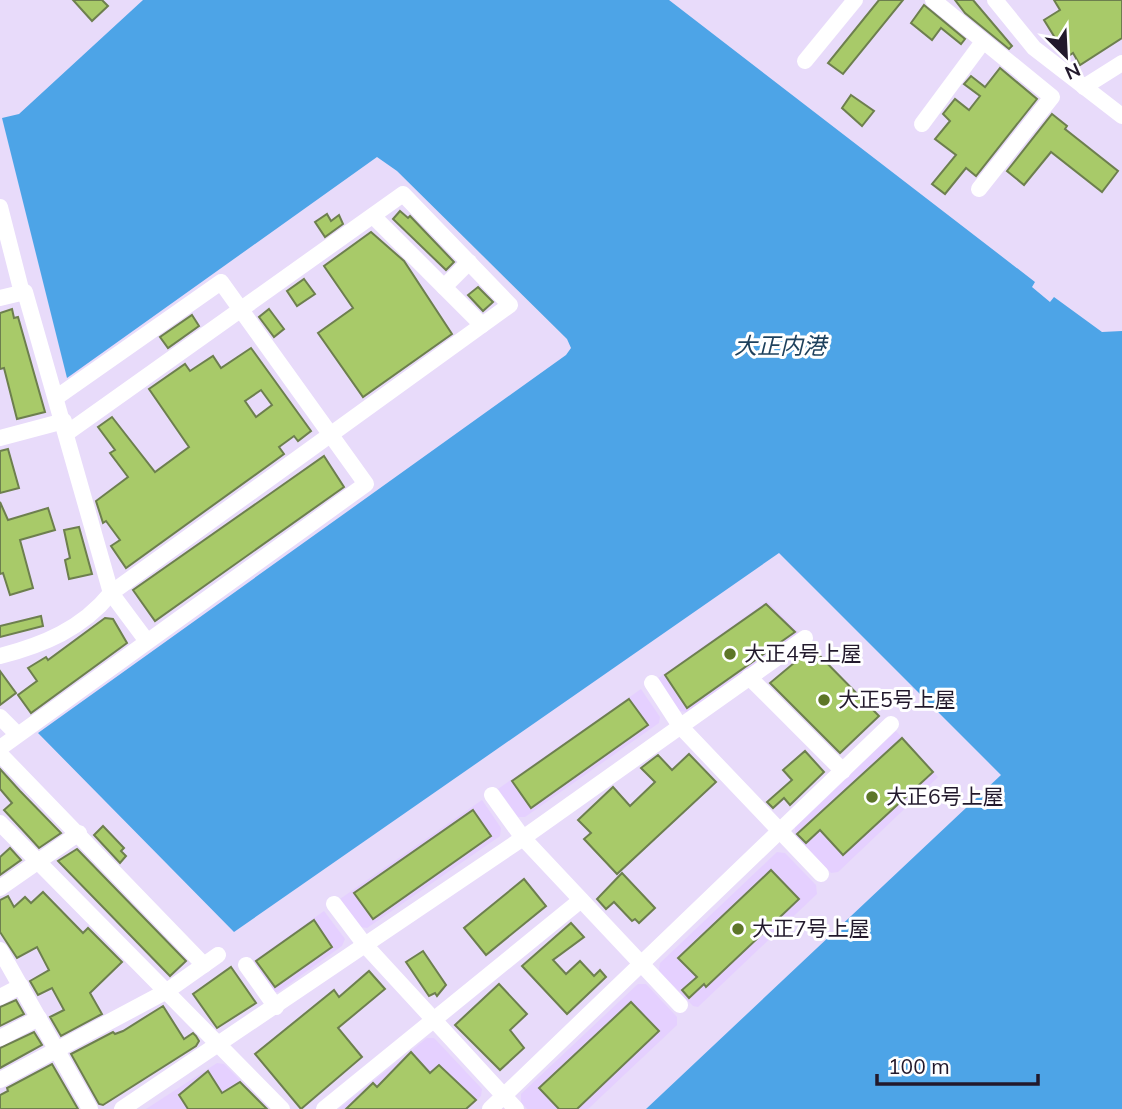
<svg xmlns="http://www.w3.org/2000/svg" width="1122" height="1109" viewBox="0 0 1122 1109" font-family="Mulish,'Noto Sans JP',sans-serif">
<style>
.built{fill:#e5d0ff}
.water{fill:#4da4e7}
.building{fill:#a8ca69;stroke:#6d7f4e;stroke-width:2;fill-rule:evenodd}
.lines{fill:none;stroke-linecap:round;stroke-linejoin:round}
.minor{stroke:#fff;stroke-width:16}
.poi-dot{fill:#5d7628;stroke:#fff;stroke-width:2.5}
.labels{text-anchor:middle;stroke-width:6;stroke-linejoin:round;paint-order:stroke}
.poi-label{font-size:21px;fill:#22192c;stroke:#fff;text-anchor:start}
.water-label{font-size:23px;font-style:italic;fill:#1e415d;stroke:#fff}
</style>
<rect width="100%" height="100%" fill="#e8dbfa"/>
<g class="built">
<polygon points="767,601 799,633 687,712 680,711 657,679"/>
<polygon points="641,689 660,717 659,723 525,817 518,817 498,789"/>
<polygon points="896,731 938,777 838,872 831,873 795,835 795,828"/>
<polygon points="482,800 501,828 500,836 367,928 360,927 340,899"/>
<polygon points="777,852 785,853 816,885 817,894 698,1007 693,1006 659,971 660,963"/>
<polygon points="324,911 345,939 342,946 278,992 273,992 252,962"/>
<polygon points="638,984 646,984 677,1017 677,1025 588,1109 527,1109 521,1102 521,1094"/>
<polygon points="427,1038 434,1038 482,1089 481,1096 468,1109 339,1109"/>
<polygon points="217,1063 224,1064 269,1109 146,1109"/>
</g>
<polygon class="water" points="143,0 669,0 1035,282 1032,287 1050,302 1054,297 1102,332 1122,331 1122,1109 646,1109 1001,775 779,553 234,932 38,733 566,355 571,348 567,339 397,171 377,157 67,378 2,118 19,114"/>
<g class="building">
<polygon points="73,0 102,0 108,6 92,21"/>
<polygon points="879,0 903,0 843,74 828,63"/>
<polygon points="955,0 973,0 1012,46 1009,49 965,13"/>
<polygon points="1054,0 1122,0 1122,38 1080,65 1073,53 1067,57 1044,20 1060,10"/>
<polygon points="924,5 965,39 961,44 941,28 932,40 911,23"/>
<polygon points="1000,68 1037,99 976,176 966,168 945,194 932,184 956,155 935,139 950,121 943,114 955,99 969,110 980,96 964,84 971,76 985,87"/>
<polygon points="851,95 874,111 862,126 842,108"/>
<polygon points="1052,114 1067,126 1065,129 1118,171 1102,192 1051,152 1024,185 1007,171"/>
<polygon points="400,211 408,218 410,216 454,262 446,270 393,219"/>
<polygon points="327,214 331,221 339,215 343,224 325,237 315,222"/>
<polygon points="371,232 404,261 452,334 363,397 318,333 353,308 324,266"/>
<polygon points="304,279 315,294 297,306 287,291"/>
<polygon points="478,287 493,302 483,311 468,295"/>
<polygon points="12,309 14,318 18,317 45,412 17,419 4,368 0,369 0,313"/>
<polygon points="269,309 284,329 274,337 259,317"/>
<polygon points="192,315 199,326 168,348 160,337"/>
<path d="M251,348L311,431L298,441L294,436L279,447L284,454L126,568L111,546L120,540L106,521L103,523L96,501L128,477L110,453L115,450L98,427L112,417L155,472L189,447L149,389L185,364L190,371L213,356L221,368ZM261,390L272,405L256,417L245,401Z"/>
<polygon points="8,449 19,488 0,493 0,451"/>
<polygon points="324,456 344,487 155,621 133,590"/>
<polygon points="0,502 8,520 48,508 55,530 20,540 33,588 10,595 3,573 0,574"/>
<polygon points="79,527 92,574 69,579 65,560 70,558 64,530"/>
<polygon points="766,604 795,632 687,708 665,675"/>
<polygon points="41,616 43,626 0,637 0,626"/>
<polygon points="105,618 113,619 127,643 31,713 18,695 37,681 28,668 46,657 48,660"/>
<polygon points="812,648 879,716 840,753 770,683"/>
<polygon points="0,671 16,693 0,705"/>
<polygon points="629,699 648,725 531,808 512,781"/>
<polygon points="902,738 933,772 843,855 820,830 806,843 797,834"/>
<polygon points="805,751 824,772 790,805 784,798 773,808 767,802 792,780 783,770"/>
<polygon points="689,754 716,782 617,874 584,839 591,833 578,820 613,787 630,806 655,782 641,768 658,755 672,770"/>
<polygon points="0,769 20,791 61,833 39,848 30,838 4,810 12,803 0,789"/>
<polygon points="473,810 491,836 373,919 354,893"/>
<polygon points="103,826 124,848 121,851 126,856 120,863 94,835"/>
<polygon points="10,848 21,860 0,875 0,857"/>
<polygon points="77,849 186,961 170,976 58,861"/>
<polygon points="771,870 799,899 706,987 704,984 689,998 682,990 697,977 678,958"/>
<polygon points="622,873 655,908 639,923 635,919 632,921 614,902 606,909 597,899"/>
<polygon points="524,879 546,906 486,955 464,928"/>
<polygon points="43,892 83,933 88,928 122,962 90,993 102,1014 61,1036 50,1017 64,1010 52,988 38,995 30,981 49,970 37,947 17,958 0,932 0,900 8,896 14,907 25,897 31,903"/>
<polygon points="314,920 332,947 275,987 256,961"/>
<polygon points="571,923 584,937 553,960 566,974 580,961 594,976 600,970 606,977 567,1014 522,966"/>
<polygon points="423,951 446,985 437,996 435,993 429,996 406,962"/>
<polygon points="231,967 256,1003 217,1028 193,994"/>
<polygon points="369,971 385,989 338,1028 362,1057 301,1109 255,1054 334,990 339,997"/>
<polygon points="499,984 527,1014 510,1030 524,1048 500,1070 455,1025"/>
<polygon points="16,1000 24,1014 0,1026 0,1007"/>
<polygon points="631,1002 659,1031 577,1109 559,1109 539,1088"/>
<polygon points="163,1006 184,1039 193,1033 196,1036 199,1041 196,1046 103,1105 99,1104 71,1054 113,1032 115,1034 123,1031"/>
<polygon points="34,1032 42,1045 0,1068 0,1048"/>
<polygon points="411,1052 430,1073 439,1065 476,1100 466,1109 346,1109 373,1083 377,1087"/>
<polygon points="52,1064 78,1109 0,1109 0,1095 8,1091 7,1088"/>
<polygon points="208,1071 222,1093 240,1082 267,1109 188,1109 179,1095"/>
</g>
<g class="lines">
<g class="minor">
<polyline points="933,0 1052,97 979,189"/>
<polyline points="995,0 1034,48 1122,116"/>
<polyline points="805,61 855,0"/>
<polyline points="1084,87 1122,63"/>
<polyline points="922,124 982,43"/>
<polyline points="0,207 22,293"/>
<polyline points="373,216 482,325"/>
<polyline points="444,287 469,262"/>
<polyline points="0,298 25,292 111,593 146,640"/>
<polyline points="0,438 64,421"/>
<path d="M0,656C43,645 82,629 111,593L510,305L403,194L67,433"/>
<polyline points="749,677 843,771"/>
<polyline points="652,683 680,726 821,874"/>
<polyline points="0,717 17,734"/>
<polyline points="0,748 366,484 221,282 57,397"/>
<polyline points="0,754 204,965"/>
<polyline points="492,795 523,838 680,1005"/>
<polyline points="0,823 282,1109"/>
<polyline points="0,888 79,833"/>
<polyline points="334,904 365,945 516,1109"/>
<polyline points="0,950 90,1109"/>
<polyline points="246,965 276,1007"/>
<polyline points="0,997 21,986"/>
<polyline points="0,1038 39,1018"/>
<polyline points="0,1080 167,991 218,955"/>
<polyline points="122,1109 523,838 805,638"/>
<polyline points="324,1109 581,900"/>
<polyline points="490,1109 891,724"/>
</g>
</g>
<g class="poi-dot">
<circle cx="730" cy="654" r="7"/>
<circle cx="824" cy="700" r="7"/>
<circle cx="872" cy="797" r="7"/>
<circle cx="738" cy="929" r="7"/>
</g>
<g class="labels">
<g class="poi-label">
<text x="744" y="661">大正4号上屋</text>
<text x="838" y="707">大正5号上屋</text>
<text x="886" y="804">大正6号上屋</text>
<text x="752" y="936">大正7号上屋</text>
</g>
<g class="water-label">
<text x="780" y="354">大正内港</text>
</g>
</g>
<g transform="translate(1066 56) rotate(156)" stroke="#ffffff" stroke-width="5" paint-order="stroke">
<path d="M0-5L12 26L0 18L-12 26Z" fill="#22192c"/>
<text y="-10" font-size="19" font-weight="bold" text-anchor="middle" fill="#22192c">N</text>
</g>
<path d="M877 1074v10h161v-10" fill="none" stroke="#22192c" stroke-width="3.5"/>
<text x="888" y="1074" font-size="21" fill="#22192c" stroke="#ffffff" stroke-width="5" paint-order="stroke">100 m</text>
</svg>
